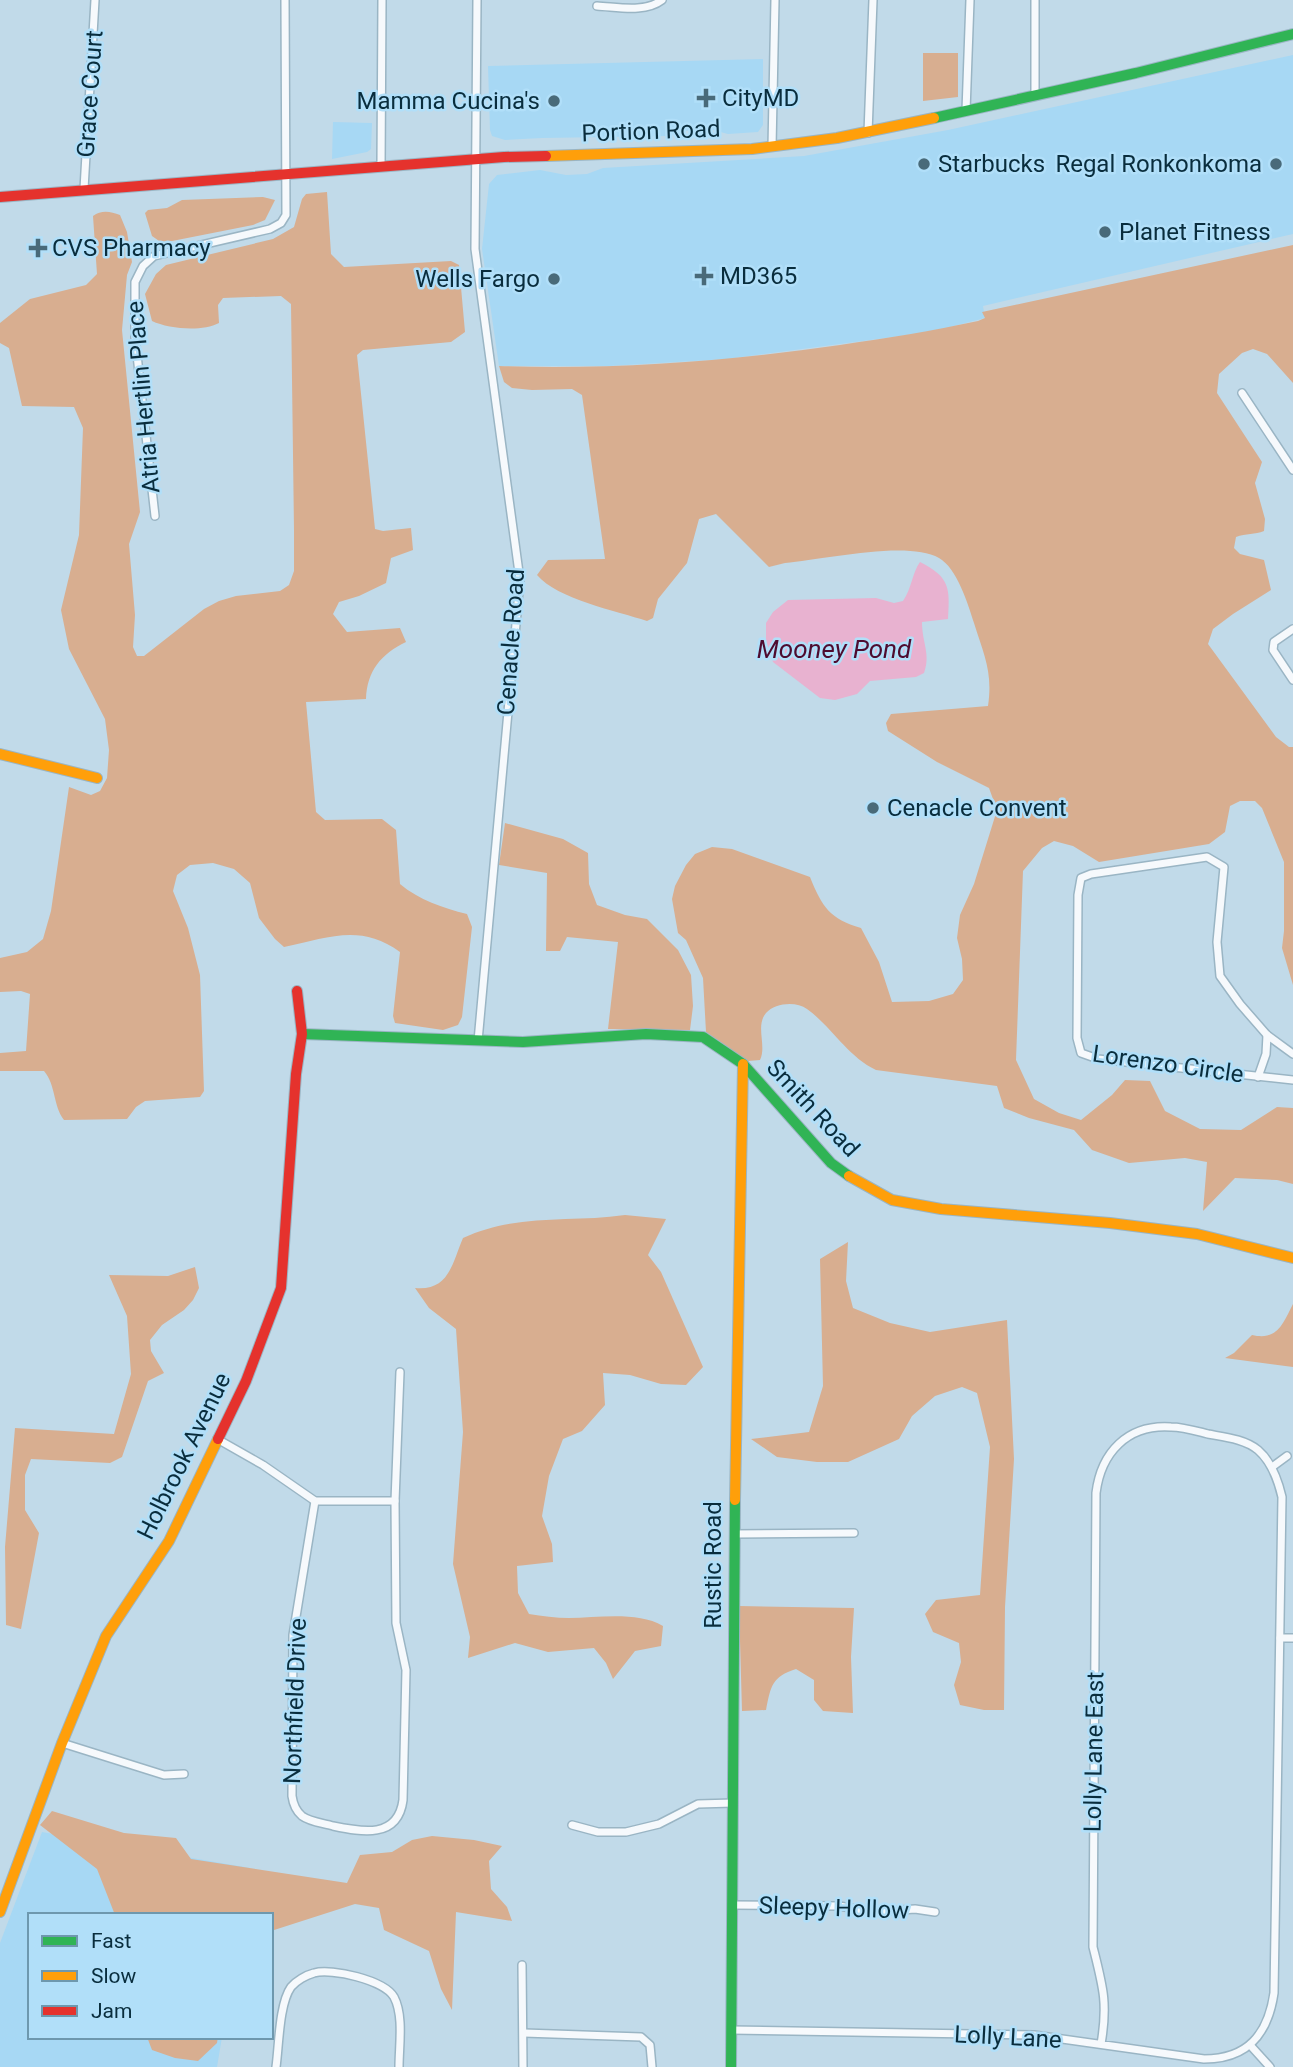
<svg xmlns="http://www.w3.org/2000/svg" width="1293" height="2067" viewBox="0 0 1293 2067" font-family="Roboto,sans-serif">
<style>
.built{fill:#a7d8f4}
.forest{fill:#d8ae90}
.water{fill:#e8b2d0}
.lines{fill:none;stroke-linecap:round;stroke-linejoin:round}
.street-casing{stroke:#9ab5c4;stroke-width:10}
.fast-casing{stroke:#9ab5c4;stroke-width:12}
.slow-casing{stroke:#9ab5c4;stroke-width:12}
.jam-casing{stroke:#9ab5c4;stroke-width:12}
.street{stroke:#f6f9fc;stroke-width:7}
.fast{stroke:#30b455;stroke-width:10}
.slow{stroke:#ff9f0a;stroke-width:10}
.jam{stroke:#e5322d;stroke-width:10}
.poi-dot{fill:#496a79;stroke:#b1dff9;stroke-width:2.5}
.labels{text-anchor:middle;stroke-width:5;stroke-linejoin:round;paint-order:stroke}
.street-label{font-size:24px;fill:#092d3d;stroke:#b1dff9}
.poi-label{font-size:24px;fill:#092d3d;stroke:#b1dff9;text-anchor:start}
.water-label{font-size:26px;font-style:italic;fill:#4e0b2f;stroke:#b1dff9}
</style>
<rect width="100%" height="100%" fill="#c1dae9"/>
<g class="built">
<polygon points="1293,55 1293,234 983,306 985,318 931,332 727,359 609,366 499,366 482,249 489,184 497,175 540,170 566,175 587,174 603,168 804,156 948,130"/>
<polygon points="763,59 763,125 758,132 728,134 713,130 679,131 669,136 542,138 505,140 492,136 490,130 488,66"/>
<polygon points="333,122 372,123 371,149 367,152 332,159"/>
<polygon points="42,1832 250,1868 242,1915 30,1915 30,2037 222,2037 217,2067 0,2067 0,1943"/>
</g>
<g class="forest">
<polygon points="923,53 958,53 958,97 923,101"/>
<path d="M327,192L331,254L344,267L451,261L459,265L465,332L451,342L363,350L357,355L375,529L383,531L411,528L413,550L391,558L386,583L359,596L339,602L333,614L347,632L400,628L406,642C381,654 367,671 366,699L306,702L316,812L325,820L382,819L396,830L400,884C419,900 443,908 467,914L472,927L462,1017L458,1025L443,1030L395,1023L393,1016L400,952C360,923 328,938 284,947L275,939L259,918L250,883L234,869L213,863L190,865L177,875L173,891L188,928L200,975L204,1091L200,1097L145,1101L136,1107L127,1119L64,1120C53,1106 56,1085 44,1071H0V1053L26,1051L30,994L21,991L0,992V958L27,952L43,939L51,911L69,787L91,795L100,791L107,778L109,750L105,719L69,649L61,610L79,535L83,428L74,407L22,406L9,348L0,343V323L30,299L86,285L97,274L93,216C101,210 110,211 120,215L127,232L132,262L127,275L122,330L140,512L129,544L135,615L133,647L137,656H144L204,609L219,601L236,596L280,591L289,585L294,571V530L291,304L281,296L223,298L218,305L219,323C202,332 169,329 152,321L145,294L156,274L166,265L273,239L294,227L302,199L306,194Z"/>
<polygon points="263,197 275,200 265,220 253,225 162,243 152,236 145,213 148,210 167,208 182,200"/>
<path d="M1293,245V383L1267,354L1253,349L1242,353L1219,374L1217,393L1262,462L1255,483L1265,519L1264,531C1255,535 1246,533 1236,537L1234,548L1240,554L1264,560L1271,590L1233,614L1213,629L1208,644L1276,737L1289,747H1293V985L1282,948L1284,931V862L1262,808L1255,801H1240L1230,806L1225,832L1209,844L1099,862L1073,846L1054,841L1042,848L1023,871L1016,1060L1034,1099L1059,1113L1081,1120L1112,1095L1125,1080L1150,1081L1165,1111L1200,1129L1241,1130L1277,1107L1293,1108V1184L1277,1180L1235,1178L1203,1211L1207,1162L1185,1158L1129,1163L1092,1150L1074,1130L1029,1118L1004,1108L997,1086L876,1070C847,1056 832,1027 807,1009C796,1001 775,1003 766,1013C755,1026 767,1046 760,1060L748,1061L706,1032L703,978L686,940L678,933L672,899L675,886L686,865L695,854L712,847L732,849L810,877C822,907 830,919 861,928L879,962L892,1002L929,1001L953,994L963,980L962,959L957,938L960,915L974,884L997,810L989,788L937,762L888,731L886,723L891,714L988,706C993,672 984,655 974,623C968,604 957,568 939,558C907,540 823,560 785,563L769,567L716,514L699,519L687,563L658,599L653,618L647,621C617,611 557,599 537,575L548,560L605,559L582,395L572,389L532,390L512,388L504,382L499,366C613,370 728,361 840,345C887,338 932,331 978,321L985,318L982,312Z"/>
<polygon points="505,823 563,839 588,853 589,884 597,905 625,915 647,919 678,950 691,975 693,1006 690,1030 608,1029 618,942 567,937 560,951 546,951 547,873 499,865"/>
<path d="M625,1215L666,1219L648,1255L661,1272L703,1367L686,1385L661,1384L630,1375L603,1373L605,1405L582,1431L563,1439L549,1476L542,1516L552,1544L553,1562L517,1566L518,1593L529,1614C542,1616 556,1618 569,1618C598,1618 637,1611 663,1626L661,1646L635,1651L613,1679L606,1663L594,1648L548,1652L515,1643L468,1658L470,1637L453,1564L463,1432L456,1329L429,1308L415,1288C449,1291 452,1264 463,1238C517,1213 568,1223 625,1215Z"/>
<polygon points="848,1242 846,1281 853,1308 890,1323 930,1332 1007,1320 1014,1459 1005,1607 1004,1710 984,1710 960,1705 954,1685 961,1662 959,1643 933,1632 925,1614 936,1600 980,1595 990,1447 977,1393 962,1387 935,1396 912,1416 899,1439 848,1462 817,1462 777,1457 751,1439 809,1432 823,1386 820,1259"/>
<polygon points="195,1267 199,1288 193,1300 184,1310 162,1325 150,1340 151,1351 164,1373 148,1381 122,1457 110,1463 31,1459 25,1475 25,1510 39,1533 21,1629 6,1625 5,1547 15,1428 114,1434 131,1374 127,1316 109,1275 168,1276"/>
<path d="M1293,1304V1367L1225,1358L1234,1353L1252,1335C1278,1341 1283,1323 1293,1304Z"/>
<path d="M739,1606L854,1608L851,1657L853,1713L823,1711L814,1700V1680L796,1669C772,1677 771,1685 766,1710L742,1711Z"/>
<polygon points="52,1811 124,1833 176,1838 191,1859 347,1883 360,1855 392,1852 412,1840 432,1836 474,1840 502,1846 489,1861 491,1889 507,1907 512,1921 456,1912 452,2010 441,1989 429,1951 384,1930 379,1908 355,1904 271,1931 271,1915 115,1915 97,1869 40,1825"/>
<polygon points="147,2037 218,2037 217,2043 198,2061 175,2058 152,2050"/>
</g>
<path class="water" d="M920,562C950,577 950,588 948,619L922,622C922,643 931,654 924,673L916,677L870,681L857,694L835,700L820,698L773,662L766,643V623L773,612L788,600L876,598L894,603L903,601C912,588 912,573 920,562Z"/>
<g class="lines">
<defs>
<g id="street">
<polyline points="477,0 475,249 520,580 478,1041"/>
<path d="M597,6C618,7 645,13 662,0"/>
<polyline points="1035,96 1035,0"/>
<polyline points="966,111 970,0"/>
<polyline points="868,133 873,0"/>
<polyline points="772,147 775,0"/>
<polyline points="381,167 382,0"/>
<polyline points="84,189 95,0"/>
<polyline points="1242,393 1293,470"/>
<polyline points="155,516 135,337 135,282 143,266 154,256 270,229 281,223 286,215 285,0"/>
<polyline points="1293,629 1274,642 1273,650 1293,680"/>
<polyline points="1293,1054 1267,1035 1240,1004 1220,976 1217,942 1224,867 1207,857 1091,874 1081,878 1078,895 1077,1038 1081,1053 1098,1059 1293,1080"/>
<polyline points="1258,1077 1266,1054 1267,1035"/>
<polyline points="219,1440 263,1465 315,1501 395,1501"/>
<polyline points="1272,1467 1287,1456"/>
<path d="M315,1501L293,1635L292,1796C293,1803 296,1811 302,1816C310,1822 323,1823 333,1826C362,1832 398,1839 403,1800L406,1670L396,1623L395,1501L400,1372"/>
<polyline points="734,1534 854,1533"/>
<polyline points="1280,1638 1293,1638"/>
<polyline points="62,1743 164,1775 184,1774"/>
<polyline points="572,1825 598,1832 626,1832 659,1824 698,1804 733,1803"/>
<polyline points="733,1905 839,1906 875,1912 915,1909 935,1912"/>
<polyline points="522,1965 523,2067"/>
<path d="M731,2030L1034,2035L1204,2059C1248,2059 1268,2034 1274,1993L1282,1497C1278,1480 1272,1462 1258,1450C1245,1439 1224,1437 1208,1434C1196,1431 1183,1427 1171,1427C1127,1424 1101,1453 1096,1493L1093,1947C1103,1987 1108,2003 1101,2044"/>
<polyline points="524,2033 641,2037 650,2045 652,2067"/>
<polyline points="1250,2045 1270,2067"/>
<path d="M276,2067C279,2046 279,2004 291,1987C296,1981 306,1975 314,1973C332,1968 384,1980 394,1997C404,2016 399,2046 399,2067"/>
</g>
<g id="fast">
<polyline points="934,118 1136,73 1293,34"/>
<polyline points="302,1034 523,1042 646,1034 703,1037 743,1064 831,1163 849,1176"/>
<polyline points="731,2067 735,1500"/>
</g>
<g id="slow">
<polyline points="546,156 752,149 837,138 934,118"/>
<polyline points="0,754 97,778"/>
<polyline points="849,1176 892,1200 941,1209 1110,1223 1197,1234 1293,1258"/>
<polyline points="735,1500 743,1064"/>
<polyline points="0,1912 62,1743 106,1636 169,1541 218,1439"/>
</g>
<g id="jam">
<polyline points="0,197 504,157 546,156"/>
<polyline points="218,1439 246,1381 281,1288 296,1074 302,1034 297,991"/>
</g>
</defs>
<use href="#street" class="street-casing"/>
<use href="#fast" class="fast-casing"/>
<use href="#slow" class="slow-casing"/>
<use href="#jam" class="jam-casing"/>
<use href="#street" class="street"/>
<use href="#fast" class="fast"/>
<use href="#slow" class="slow"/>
<use href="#jam" class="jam"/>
</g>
<g class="poi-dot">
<path d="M702.5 87.5h7v7h7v7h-7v7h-7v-7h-7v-7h7z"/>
<circle cx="554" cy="101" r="7"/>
<circle cx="924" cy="164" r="7"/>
<circle cx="1276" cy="164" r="7"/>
<circle cx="1105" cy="232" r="7"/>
<path d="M34.5 237.5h7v7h7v7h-7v7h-7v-7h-7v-7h7z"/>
<path d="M700.5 265.5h7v7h7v7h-7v7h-7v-7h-7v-7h7z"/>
<circle cx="554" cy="279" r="7"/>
<circle cx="873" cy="808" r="7"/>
</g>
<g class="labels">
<g class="street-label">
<text transform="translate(90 94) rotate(-86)" y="8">Grace Court</text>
<text transform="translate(651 131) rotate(-2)" y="8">Portion Road</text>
<text transform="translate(143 397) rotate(-95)" y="8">Atria Hertlin Place</text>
<text transform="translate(511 642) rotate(-86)" y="8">Cenacle Road</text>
<text transform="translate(1168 1064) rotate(8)" y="8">Lorenzo Circle</text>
<text transform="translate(813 1108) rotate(47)" y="8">Smith Road</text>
<text transform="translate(184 1456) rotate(-64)" y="8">Holbrook Avenue</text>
<text transform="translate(713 1565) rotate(-90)" y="8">Rustic Road</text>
<text transform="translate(295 1701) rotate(-88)" y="8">Northfield Drive</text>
<text transform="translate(1094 1752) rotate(-89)" y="8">Lolly Lane East</text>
<text transform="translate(834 1908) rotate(2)" y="8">Sleepy Hollow</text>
<text transform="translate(1008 2037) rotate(3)" y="8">Lolly Lane</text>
</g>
<g class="poi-label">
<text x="722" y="106">CityMD</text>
<text x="540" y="109" text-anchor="end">Mamma Cucina's</text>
<text x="938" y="172">Starbucks</text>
<text x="1262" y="172" text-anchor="end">Regal Ronkonkoma</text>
<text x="1119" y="240">Planet Fitness</text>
<text x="52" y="256">CVS Pharmacy</text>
<text x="720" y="284">MD365</text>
<text x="540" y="287" text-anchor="end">Wells Fargo</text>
<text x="887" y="816">Cenacle Convent</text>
</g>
<g class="water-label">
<text x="834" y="658">Mooney Pond</text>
</g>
</g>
<rect x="28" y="1913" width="245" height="126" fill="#b1dff9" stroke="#6e98ae" stroke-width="2"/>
<rect x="42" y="1936" width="35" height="10" fill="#30b455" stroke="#6e98ae" stroke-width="2"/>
<text x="91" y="1948" font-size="21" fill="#092d3d">Fast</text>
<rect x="42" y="1971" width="35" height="10" fill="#ff9f0a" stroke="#6e98ae" stroke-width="2"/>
<text x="91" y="1983" font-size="21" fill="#092d3d">Slow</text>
<rect x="42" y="2006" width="35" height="10" fill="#e5322d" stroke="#6e98ae" stroke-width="2"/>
<text x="91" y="2018" font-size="21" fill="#092d3d">Jam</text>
</svg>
